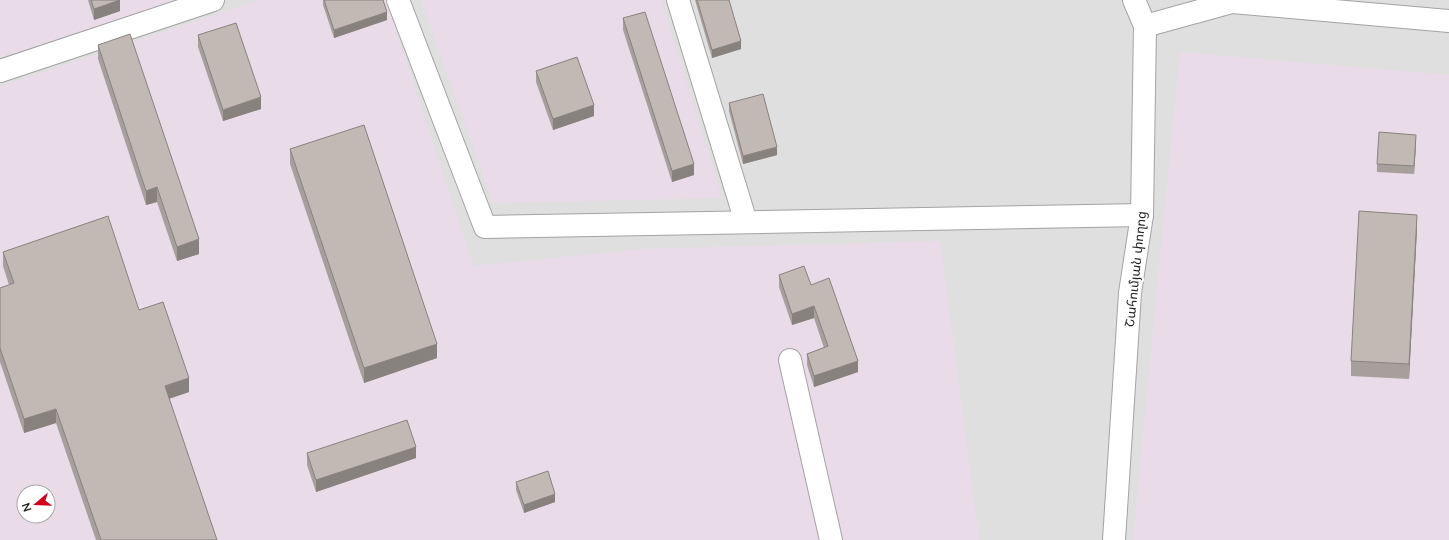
<svg xmlns="http://www.w3.org/2000/svg" width="1449" height="540" viewBox="0 0 1449 540" font-family="Lato,'Noto Sans Armenian',sans-serif">
<style>
.residential{fill:#e0dfdf;fill-rule:evenodd}
.industrial{fill:#eadbe9;fill-rule:evenodd}
.lines{fill:none;stroke-linecap:round;stroke-linejoin:round}
.minor-casing{stroke:#a3a3a3;stroke-width:24}
.minor{stroke:#fff;stroke-width:22}
.wall{fill:#a79f9c}
.shaded-wall{fill:#88827f}
.building{fill:#c2b9b5;stroke:#88827f}
.labels{text-anchor:middle;stroke-width:4;stroke-linejoin:round;paint-order:stroke}
.street-label{font-size:13px;fill:#222;stroke:#fff}
</style>
<rect width="100%" height="100%" fill="#f2ede8"/>
<path class="residential" d="M0,0H1449V540H0ZM24,492H48V516H24Z"/>
<g class="industrial">
<polygon points="0,0 182,0 0,58"/>
<path d="M258,0H386L473,266L642,249L940,241L979,540H0V87ZM24,492H48V516H24Z"/>
<polygon points="421,0 661,0 722,198 493,203"/>
<polygon points="1180,52 1449,75 1449,540 1133,540"/>
</g>
<g class="lines">
<defs>
<g id="minor">
<polyline points="398,0 485,227 1142,215"/>
<polyline points="678,0 746,222"/>
<polyline points="1145,26 1232,2 1449,21"/>
<polyline points="0,71 213,0"/>
<polyline points="790,360 831,540"/>
<polyline points="1114,540 1130,293 1142,215 1145,26 1134,0"/>
</g>
</defs>
<use href="#minor" class="minor-casing"/>
<use href="#minor" class="minor"/>
</g>
<g class="wall">
<polygon points="88,0 120,0 120,11 94,20"/>
<polygon points="323,0 383,0 387,20 334,38 323,5"/>
<polygon points="695,0 729,0 741,49 712,58"/>
<polygon points="623,18 694,175 672,182 623,30"/>
<polygon points="198,35 261,109 223,121 198,47"/>
<polygon points="98,45 199,254 177,261 157,202 146,205 98,59"/>
<polygon points="536,71 594,116 553,130 536,82"/>
<polygon points="729,103 777,155 743,164 729,111"/>
<polygon points="1416,143 1414,174 1377,172 1377,164"/>
<polygon points="290,149 437,358 364,383 290,164"/>
<polygon points="1417,229 1409,379 1351,376 1351,361"/>
<polygon points="3,252 139,310 189,392 169,399 217,540 96,540 56,423 24,433 0,362 0,288 9,285 3,266"/>
<polygon points="779,275 811,285 858,372 814,387 807,365 807,354 824,348 814,318 792,325 779,287"/>
<polygon points="307,453 416,458 316,492 307,465"/>
<polygon points="516,482 555,502 524,513 516,490"/>
</g>
<g class="shaded-wall">
<polygon points="120,0 120,11 94,20 94,9"/>
<polygon points="387,12 387,20 334,38 334,30"/>
<polygon points="741,41 741,49 712,58 712,50"/>
<polygon points="261,97 261,109 223,121 223,110"/>
<polygon points="594,105 594,116 553,130 553,119"/>
<polygon points="1416,135 1416,143 1414,174 1414,166"/>
<polygon points="777,147 777,155 743,164 743,156"/>
<polygon points="694,164 694,175 672,182 672,171"/>
<polygon points="157,187 157,202 146,205 146,191"/>
<polygon points="1417,215 1417,229 1409,379 1409,364"/>
<polygon points="199,239 199,254 177,261 177,247"/>
<polygon points="814,306 814,318 792,325 792,314"/>
<polygon points="437,344 437,358 364,383 364,368"/>
<polygon points="858,361 858,372 814,387 814,376"/>
<polygon points="189,378 189,392 165,400 165,386"/>
<polygon points="56,409 56,423 24,433 24,419"/>
<polygon points="416,447 416,458 316,492 316,480"/>
<polygon points="555,494 555,502 524,513 524,505"/>
</g>
<g class="building">
<polygon points="91,0 120,0 94,9"/>
<polygon points="324,0 383,0 387,12 334,30"/>
<polygon points="697,0 729,0 741,41 712,50"/>
<polygon points="645,12 694,164 672,171 623,18"/>
<polygon points="236,23 261,97 223,110 198,35"/>
<polygon points="130,34 199,239 177,247 157,187 146,191 98,45"/>
<polygon points="577,57 594,105 553,119 536,71"/>
<polygon points="763,94 777,147 743,156 729,103"/>
<polygon points="364,125 437,344 364,368 290,149"/>
<polygon points="1379,132 1416,135 1414,166 1377,164"/>
<polygon points="1359,211 1417,215 1409,364 1351,361"/>
<polygon points="108,216 139,310 163,302 189,378 165,386 217,540 101,540 56,409 24,419 0,348 0,288 14,283 3,252"/>
<polygon points="804,266 811,285 829,278 858,361 814,376 807,354 828,346 814,306 792,314 779,275"/>
<polygon points="407,420 416,447 316,480 307,453"/>
<polygon points="548,471 555,494 524,505 516,482"/>
</g>
<g class="labels">
<g class="street-label">
<text transform="translate(1135 269) rotate(-84)" y="5">Շահումյան փողոց</text>
</g>
</g>
<g transform="translate(36 504) rotate(251)"><circle r="19" fill="#ffffff" stroke="#a7a7a7"/>
<path d="M0-3L7 15L0 10L-7 15Z" fill="#d1021a"/>
<text y="-6" font-size="11" font-weight="bold" text-anchor="middle" fill="#222222">N</text>
</g>
</svg>
